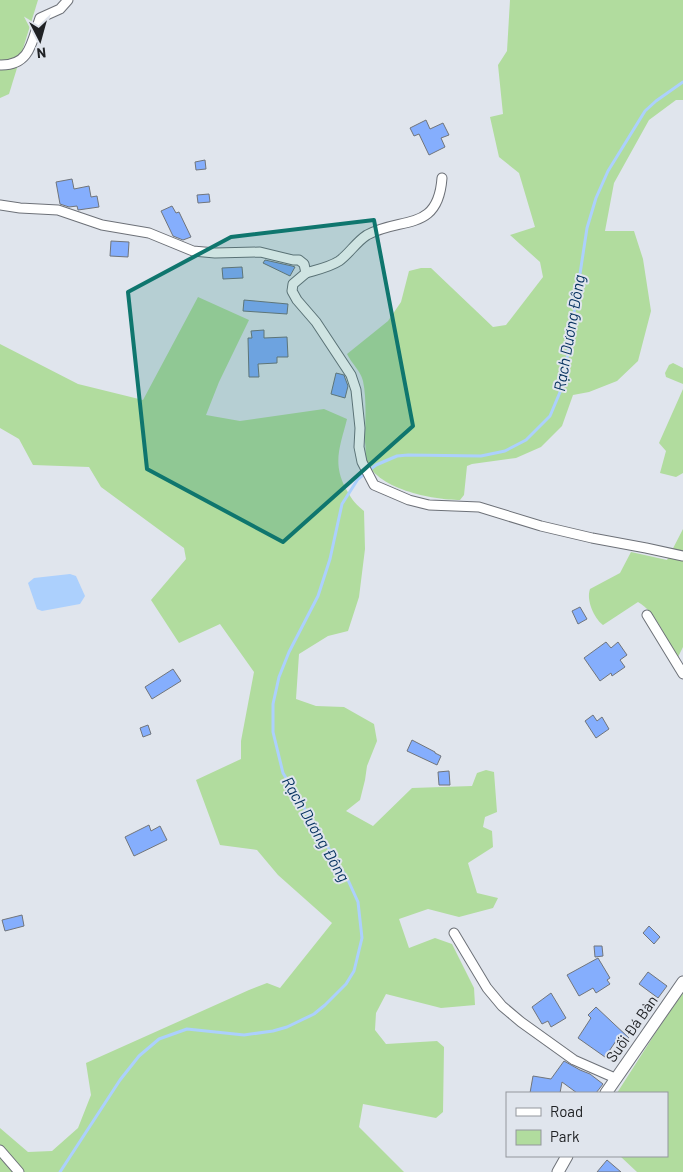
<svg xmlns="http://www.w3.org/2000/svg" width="683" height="1172" viewBox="0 0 683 1172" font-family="Barlow,sans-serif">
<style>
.green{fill:#b1dc9e}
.water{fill:#acd0fd}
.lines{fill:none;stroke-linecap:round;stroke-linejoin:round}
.stream{stroke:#acd0fd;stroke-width:3}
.building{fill:#85aefd;stroke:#71757b}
.street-casing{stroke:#6d7178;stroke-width:11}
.secondary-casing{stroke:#6d7178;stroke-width:13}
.street{stroke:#fff;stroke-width:9}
.secondary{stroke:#fff;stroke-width:11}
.marked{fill:#0f766e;fill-opacity:0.2;stroke:#0f766e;stroke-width:4;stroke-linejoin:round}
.labels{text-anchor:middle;stroke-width:4;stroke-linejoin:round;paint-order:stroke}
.street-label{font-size:15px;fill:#202225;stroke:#e0e5ed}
.water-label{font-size:16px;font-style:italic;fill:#083461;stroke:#e0e5ed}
</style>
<rect width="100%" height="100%" fill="#e0e5ed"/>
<g class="green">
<polygon points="0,0 38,0 9,94 0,98"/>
<path d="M510,0H683V100H676L649,120L614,183L605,231H634L643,259L651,311L638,361L617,381L589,392L573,395L562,426L541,447L516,458L472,464L467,466L464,495L460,500C434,500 373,489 366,458C365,453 366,447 365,442C365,423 367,400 363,381C360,370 352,364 347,354L388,321L401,302L409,271L421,268H431L493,327L506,325L543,277L540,262L510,235L535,227L519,173L499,157L490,117L503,114L498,65L507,51Z"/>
<path d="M198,297L249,320L219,382L206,415L240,421L324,409L347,419C341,444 332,462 345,487C351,498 354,503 364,511L365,549L359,597L348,631L328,636L299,654L296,699L316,706L344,707L374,724L377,741L367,766L365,780L360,800L346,811L373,826L412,788L472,786L477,773L486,770L494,772L497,812L485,817L483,827L492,831L493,847L468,863L477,893L498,898L493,908L459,917L428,909L399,919L409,948L435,938L452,944L474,988L475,1005L441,1008L386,994L376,1013L375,1030L386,1044L437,1041L444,1047L443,1112L436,1118L363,1104L359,1127L404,1172H0V1128L28,1152L52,1151L78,1128L91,1095L86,1063L249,990L267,983L280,988L332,923L278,875L257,850L220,845L196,780L241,759V741L254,672L220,624L179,643L151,600L186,559L184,548L101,487L89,467L33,465L19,439L0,428V344L78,384L143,400Z"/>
<polygon points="673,363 683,368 683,384 666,377 665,373 669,365"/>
<polygon points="683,389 683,473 676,477 660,473 666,451 659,443"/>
<path d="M683,529V647L678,657L675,655C665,637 657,613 638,602L603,625C594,618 586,600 590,589L620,573L631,552L667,560Z"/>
<polygon points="683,993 683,1172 637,1172 620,1156 667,1156 667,1093 617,1093 658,1029"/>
</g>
<polygon class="water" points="70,574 76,576 85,596 80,604 42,611 37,609 28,583 34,578"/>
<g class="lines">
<polyline class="stream" points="60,1172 120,1080 139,1056 159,1039 187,1029 244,1035 273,1031 287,1027 314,1014 325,1005 346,984 354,971 362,938 358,902 348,880 283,773 273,732 273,704 279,677 289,652 318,596 330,559 342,504 358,479 376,465 397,456 408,455 481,456 505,451 526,440 550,416 563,385 587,228 596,198 608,171 645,111 656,101 683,82"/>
</g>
<g class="building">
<polygon points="426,120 430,129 443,123 449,135 441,138 445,147 429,155 419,134 414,136 410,128"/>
<polygon points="205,160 206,169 196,170 195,162"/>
<polygon points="72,179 74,189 89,186 91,197 97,196 99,207 78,210 77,206 69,207 60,204 56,182"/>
<polygon points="209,194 210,202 198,203 197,195"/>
<polygon points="172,206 176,213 179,212 191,237 183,240 173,236 161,211"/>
<polygon points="111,241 129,242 128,257 110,256"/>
<polygon points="265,260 292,266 295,267 290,276 263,263"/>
<polygon points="242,267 243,278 223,279 222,268"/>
<polygon points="244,300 288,304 287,314 243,311"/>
<polygon points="264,330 264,338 287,337 288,357 277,357 277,363 258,364 259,377 249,377 248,338 252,338 251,331"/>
<polygon points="336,373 344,375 345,378 348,386 345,398 331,394"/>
<polygon points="580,607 587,619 578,624 572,611"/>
<polygon points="606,642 611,648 618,642 627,655 620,660 625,667 612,676 611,673 600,681 584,658"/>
<polygon points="173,669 181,681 152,699 145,687"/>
<polygon points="593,715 597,721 602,717 609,729 596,738 585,721"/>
<polygon points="148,725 151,734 143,737 140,728"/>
<polygon points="412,740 435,752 435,753 441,756 437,765 407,751"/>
<polygon points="449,771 450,785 439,785 438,772"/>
<polygon points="149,825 151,831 160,826 167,840 134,856 125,837"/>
<polygon points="22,915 24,926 5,931 2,920"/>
<polygon points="649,926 660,937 654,944 643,933"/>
<polygon points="594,946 602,946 603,956 595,957"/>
<polygon points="598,958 610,978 607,980 610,984 596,993 593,988 579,996 567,975"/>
<polygon points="648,972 667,986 658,998 639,984"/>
<polygon points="551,993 566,1018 551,1027 548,1021 542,1024 532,1007"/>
<polygon points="596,1007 629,1038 621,1046 616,1041 605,1057 578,1038 591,1018 588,1015"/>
<polygon points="564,1061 580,1070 590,1074 603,1084 596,1093 577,1093 562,1082 560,1093 530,1093 533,1076 551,1079"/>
<polygon points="607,1160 621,1172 597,1172"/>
</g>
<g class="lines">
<defs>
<g id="street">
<path d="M0,65C31,66 32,40 40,18L60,9L68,0"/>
<polyline points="0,205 20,208 58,210 102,225 149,233 193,251 215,253 260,252 293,260 299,260 304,264 306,273 293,284 292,291 297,300 316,322 351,375 356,390 360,428 359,447 362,462 374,485 409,500 429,505 479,507 541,526 592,538 646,548 683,556"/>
<path d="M306,273C316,270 330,267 339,261C349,254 356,242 367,235C401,216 438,233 442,178"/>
<polyline points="647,615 683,674"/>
<polyline points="454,933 487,988 502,1006 521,1022 574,1060 615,1078"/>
<polyline points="0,1150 19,1172"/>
</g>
<g id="secondary">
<polyline points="606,1093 683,982"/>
<polyline points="558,1172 567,1156"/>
</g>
</defs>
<use href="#street" class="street-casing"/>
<use href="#secondary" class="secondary-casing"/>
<use href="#street" class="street"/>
<use href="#secondary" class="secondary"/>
</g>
<path class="marked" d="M374,220L413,426L283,542L147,469L128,292L231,237Z"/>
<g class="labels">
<g class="street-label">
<text transform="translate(632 1029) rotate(-55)" y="5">Suối Đá Bàn</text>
</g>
<g class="water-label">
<text transform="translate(569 333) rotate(-80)" y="6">Rạch Dương Đông</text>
<text transform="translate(316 829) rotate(60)" y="6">Rạch Dương Đông</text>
</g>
</g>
<rect x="506" y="1092" width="162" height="65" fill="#e0e5ed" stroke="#93979d"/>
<rect x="516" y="1108" width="25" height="8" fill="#ffffff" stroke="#93979d"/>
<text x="550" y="1117" font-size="15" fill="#202225">Road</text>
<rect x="516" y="1130" width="25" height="15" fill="#b1dc9e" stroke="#93979d"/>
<text x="550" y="1142" font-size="15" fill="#202225">Park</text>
<g transform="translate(40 40) rotate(174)" stroke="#e0e5ed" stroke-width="4" paint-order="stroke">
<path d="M0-4L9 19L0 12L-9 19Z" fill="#202225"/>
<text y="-8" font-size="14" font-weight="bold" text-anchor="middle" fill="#202225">N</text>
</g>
</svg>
